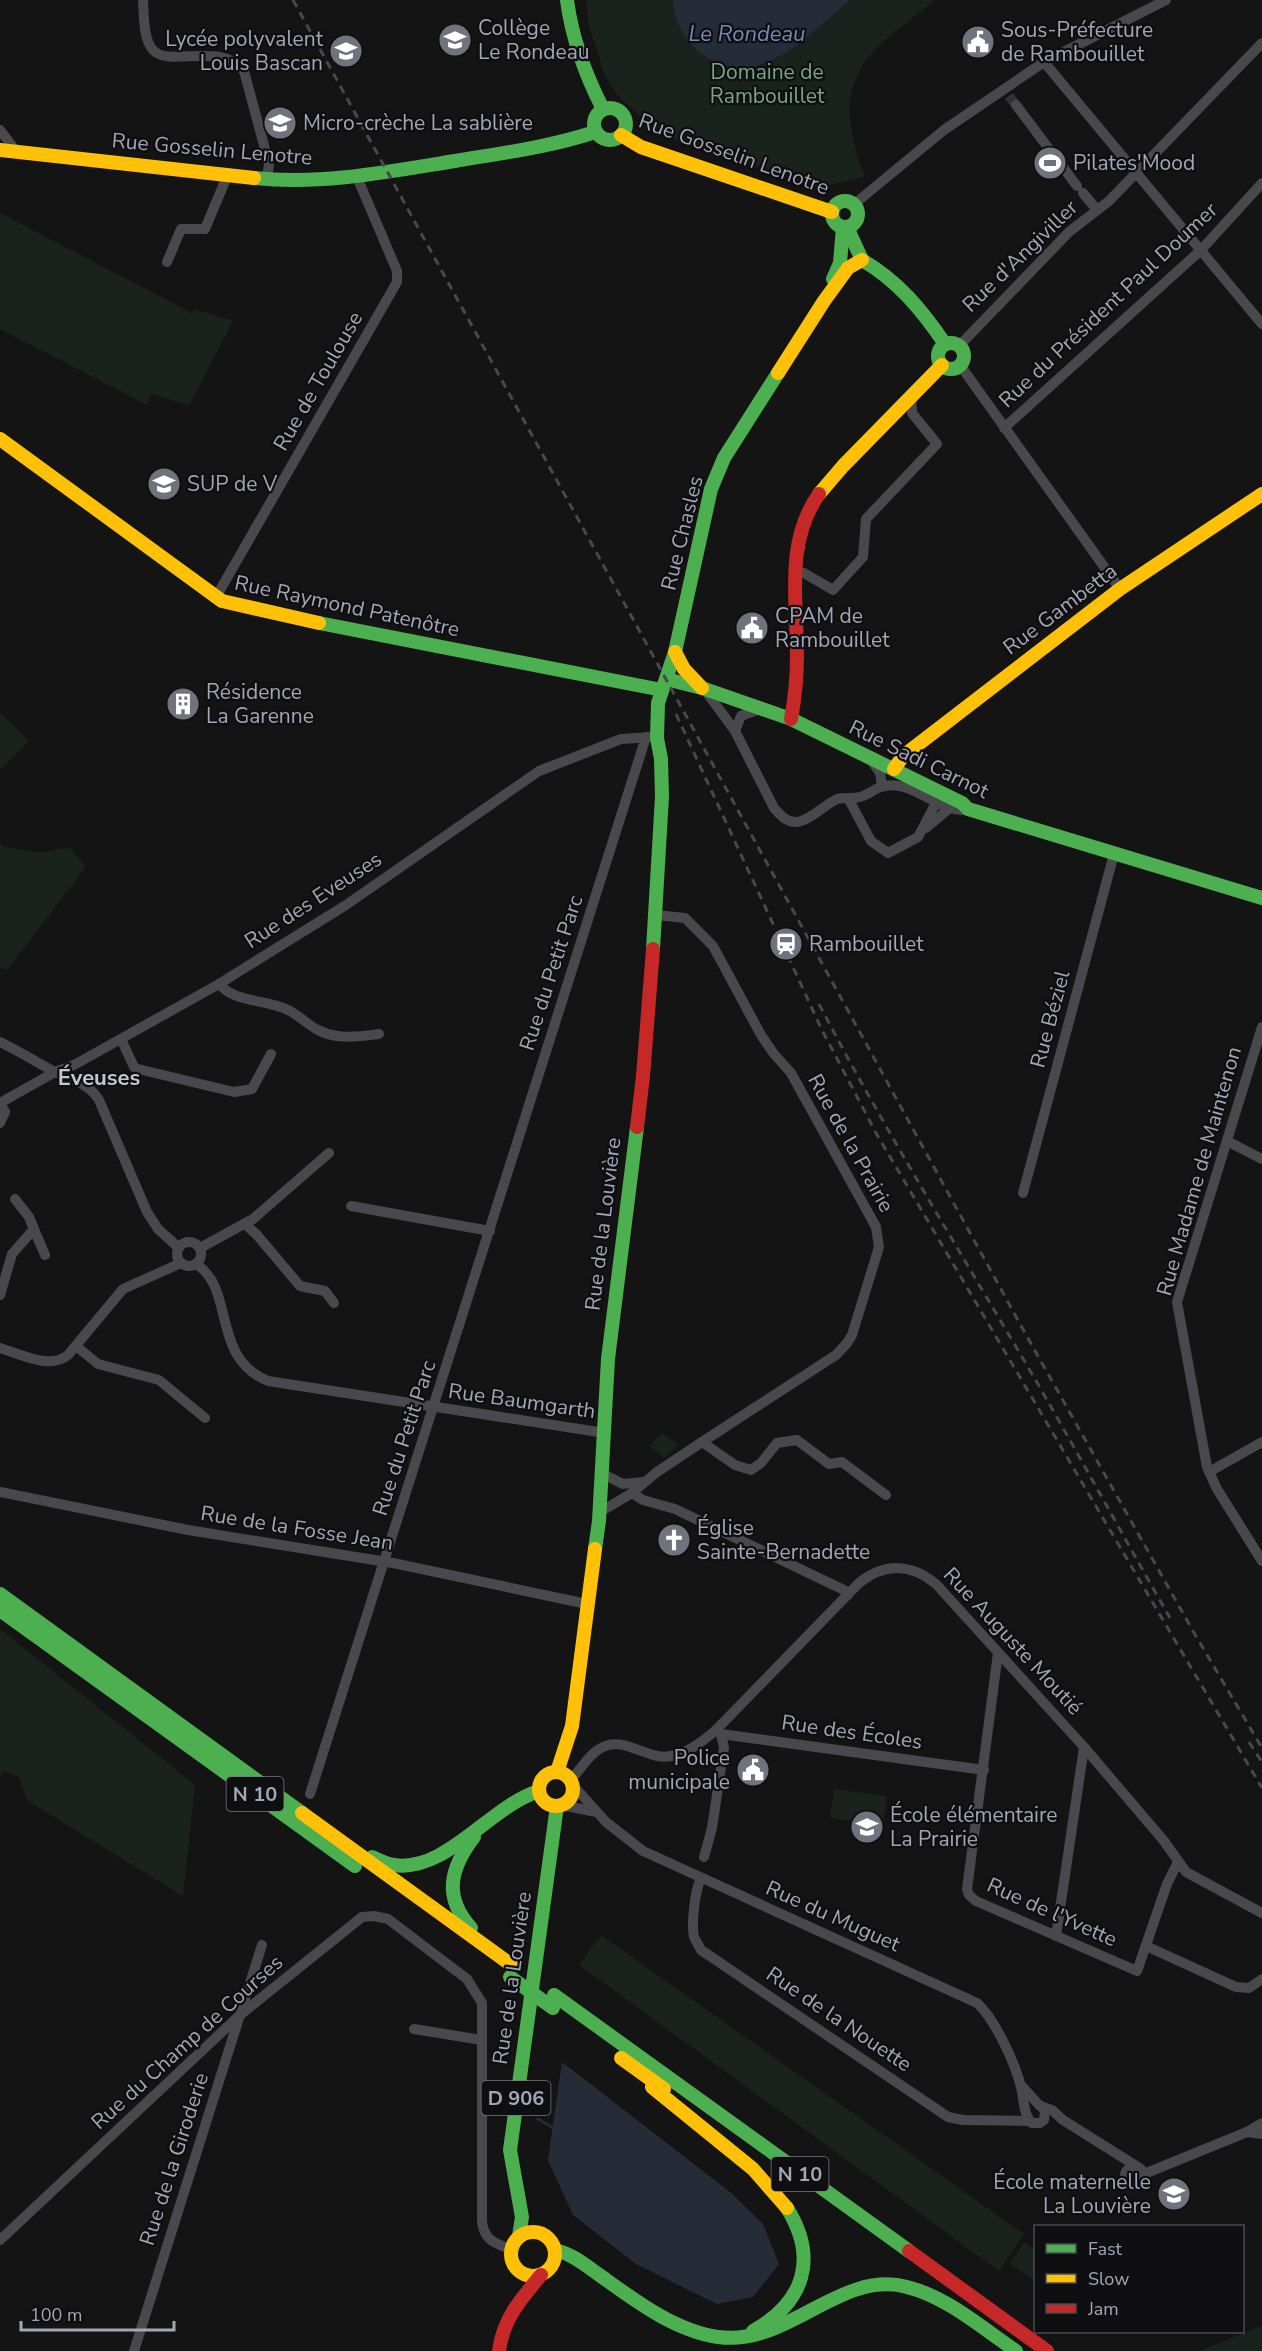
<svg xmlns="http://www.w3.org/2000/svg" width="1262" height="2351" viewBox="0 0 1262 2351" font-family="'Nunito Sans',sans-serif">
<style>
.green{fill:#1a221d}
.water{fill:#262c37}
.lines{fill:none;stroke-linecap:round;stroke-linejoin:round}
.stream{stroke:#262c37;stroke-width:3}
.street-tunnel{stroke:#313135;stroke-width:10;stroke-dasharray:10 5;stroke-linecap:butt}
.street{stroke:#48484d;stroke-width:10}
.fast{stroke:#4caf50;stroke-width:14}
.slow{stroke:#ffc107;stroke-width:14}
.jam{stroke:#c62828;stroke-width:14}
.rail{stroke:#48484d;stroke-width:3;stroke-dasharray:8 6;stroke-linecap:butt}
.fast-bridge{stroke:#4caf50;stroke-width:14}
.labels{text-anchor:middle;stroke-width:4.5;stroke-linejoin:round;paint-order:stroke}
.shield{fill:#0f0e10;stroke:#777885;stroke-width:1.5}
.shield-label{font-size:20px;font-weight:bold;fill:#a4a5b7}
.poi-label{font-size:21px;fill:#a4a5b7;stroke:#0f0e10;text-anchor:start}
.park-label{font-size:21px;fill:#79a485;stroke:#0f0e10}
.street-label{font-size:21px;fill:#a4a5b7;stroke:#0f0e10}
.water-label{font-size:22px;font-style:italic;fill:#778ab5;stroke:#0f0e10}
.neighbourhood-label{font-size:22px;font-weight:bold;fill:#c5c6d3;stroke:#0f0e10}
</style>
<rect width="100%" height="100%" fill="#141414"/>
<g class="green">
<path d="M586,0H935C887,40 836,64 853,137C856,151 858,164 866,176L817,188L671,138L643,119L618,96L605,76L588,23Z"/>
<polygon points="0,213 192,313 195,309 233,321 189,406 152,394 147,405 0,329"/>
<polygon points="0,713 29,741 0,770"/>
<polygon points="0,844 5,847 40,853 69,847 86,867 7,970 0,967"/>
<polygon points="662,1433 679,1445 664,1458 649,1446"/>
<polygon points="0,1629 195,1785 183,1896 28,1801 18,1776 3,1771 0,1780"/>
<polygon points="834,1789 887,1796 883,1825 830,1818"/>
<polygon points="601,1935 1024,2234 999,2271 579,1965"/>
<polygon points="1024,2242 1035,2250 1035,2281 1010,2264"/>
<polygon points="1262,2326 1262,2351 1199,2351"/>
</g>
<g class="water">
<path d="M673,0H850C810,33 758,94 703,55C684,41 675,23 673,0Z"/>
<polygon points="562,2062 730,2192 763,2224 779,2264 753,2297 717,2304 636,2264 573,2215 548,2160"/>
</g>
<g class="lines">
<polyline class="stream" points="538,2119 555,2129"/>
<polyline class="street-tunnel" points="1009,96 1016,105"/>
<g class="street">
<path d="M143,0C144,14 143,39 153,50C169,68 222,41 244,71L269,164L267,179"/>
<polyline points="1044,62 1262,324"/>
<polyline points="1016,105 1077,186"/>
<polyline points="0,130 16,151"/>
<polyline points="1083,193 1097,210"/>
<polyline points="858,201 944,130 1044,62 1166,0"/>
<polyline points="167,262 181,229 205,229 228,174"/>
<polyline points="959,346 1069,232 1109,201 1262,43"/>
<polyline points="960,365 1120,589"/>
<polyline points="1004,428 1201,250 1262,183"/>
<polyline points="796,572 804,573 833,590 863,557 866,519 937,444 912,413 911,397"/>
<polyline points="216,597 397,282 397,271 357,177"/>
<path d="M705,690L735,731L774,808C780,815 787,823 797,822C811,820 824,805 837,799C844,797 853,799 860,797C868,795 874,789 881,787C910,776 943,817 968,809"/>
<polyline points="735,731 741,716 762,708"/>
<polyline points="871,760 880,773 882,786"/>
<polyline points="848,798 871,841 888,853 918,837 939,797"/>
<polyline points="926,828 951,807"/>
<path d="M219,984C235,1003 266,999 288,1010C307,1020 312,1032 337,1036C351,1038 364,1036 379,1034"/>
<polyline points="1262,1027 1177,1302 1207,1467 1217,1489 1262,1561"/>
<polyline points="121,1039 134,1067 138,1069 234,1092 252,1089 271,1054"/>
<path d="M0,1042C18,1051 35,1061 53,1071C70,1080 88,1082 99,1100L147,1212L158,1229L179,1248"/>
<polyline points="0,1103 55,1072 74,1065 219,984 346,905 539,771 621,739 651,737"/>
<polyline points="0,1103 5,1112 0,1123"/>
<polyline points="1227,1141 1262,1159"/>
<polyline points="1023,1193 1114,854"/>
<polyline points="15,1199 29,1217 34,1229"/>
<polyline points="351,1206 490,1231"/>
<polyline points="245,1224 257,1235 300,1286 325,1291 334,1303"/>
<circle cx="189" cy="1254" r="12"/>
<polyline points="200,1248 253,1219 329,1153"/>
<path d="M196,1264C236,1289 210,1357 268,1381L605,1433"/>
<polyline points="0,1295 12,1254 34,1229 45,1255"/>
<polyline points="76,1346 98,1364 159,1380 205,1418"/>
<path d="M0,1348C20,1354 50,1370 68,1355L123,1289L181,1263"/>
<polyline points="702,1442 735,1465 751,1470 761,1463 777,1443 797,1440 829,1464 842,1462 886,1495"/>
<polyline points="1209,1472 1262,1442"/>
<polyline points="603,1474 623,1484 644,1482"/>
<polyline points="0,1492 188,1530 393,1563 587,1604"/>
<polyline points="632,1493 643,1500 675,1509 844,1590 848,1595"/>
<polyline points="600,1512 632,1493 657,1472 702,1442 836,1355 847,1343 852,1335 879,1247 876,1227 791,1073 774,1054 761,1035 713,946 685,918 656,915"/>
<polyline points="998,1653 967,1889 969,1895 976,1901 1137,1971 1167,1884 1178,1862"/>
<polyline points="716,1730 721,1734 984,1770"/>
<path d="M570,1780C581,1770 589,1753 603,1747C624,1736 649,1761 671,1756C688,1753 703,1741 716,1730L859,1583C884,1563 911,1563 936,1584L1084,1747L1164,1841L1186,1872L1262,1913"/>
<path d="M572,1784L606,1822L643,1851L977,2003C995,2019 1015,2063 1021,2087C1024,2098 1023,2115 1032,2123H1040L1044,2120L1045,2111L1041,2106"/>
<polyline points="310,1794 646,737"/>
<polyline points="562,1805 596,1812"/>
<polyline points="704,1857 712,1828 724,1748 721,1734"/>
<path d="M701,1878C695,1890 691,1924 694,1937C696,1941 699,1946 701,1950L948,2117L963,2120L1030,2121"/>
<polyline points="1056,1936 1084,1747"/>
<polyline points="1146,1946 1236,1987 1249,1988 1262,1979"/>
<polyline points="414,2029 482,2040"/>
<polyline points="1021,2085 1039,2105"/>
<polyline points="1040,2106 1052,2110 1063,2120 1141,2169 1144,2174"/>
<polyline points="1247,2132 1262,2134"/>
<path d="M1136,2167C1108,2171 1142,2202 1144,2174"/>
<polyline points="1144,2174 1247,2132 1262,2123"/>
<path d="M0,2240L240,2015L362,1917L374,1916L388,1919L467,1979L482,2003V2222C485,2242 495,2242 511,2250"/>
<polyline points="134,2351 262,1945"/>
</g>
<g class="fast">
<path d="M567,0C572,39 585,74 603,109"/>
<circle cx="610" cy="124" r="16"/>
<path d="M254,178C322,185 388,172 455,161C502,153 550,147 595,132"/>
<circle cx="845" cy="214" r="13"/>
<polyline points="847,227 862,260"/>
<path d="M862,260C898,281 922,310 945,344"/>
<polyline points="833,279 840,263 843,227"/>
<circle cx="951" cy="356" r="13"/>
<polyline points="319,623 662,690"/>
<polyline points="666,679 702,688 791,719 962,803 968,809 1262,898"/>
<polyline points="653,949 662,797 661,759 657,738 658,703 675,652 711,489 724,458 778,373"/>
<polyline points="595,1549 599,1521 608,1359 637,1127"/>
<polyline points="0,1594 302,1813"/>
<polyline points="0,1610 355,1866"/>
<path d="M372,1857C379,1860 386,1864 394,1865C446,1873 490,1806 539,1791"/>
<path d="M471,1928C443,1897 450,1868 474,1837"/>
<polyline points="554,1995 909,2251"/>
<polyline points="519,2236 522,2217 510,2150 557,1806"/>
<path d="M555,2250C572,2254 584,2264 598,2274C633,2299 674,2331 718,2337C788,2347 840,2269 907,2287C947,2297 982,2328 1016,2351"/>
<path d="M753,2331C805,2302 818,2258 787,2208"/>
</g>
<g class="slow">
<polyline points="621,135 641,147 832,212"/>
<polyline points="0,150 254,178"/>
<polyline points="778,373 824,301 848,268 862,260"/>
<polyline points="0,439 222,601 319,623"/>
<polyline points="819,494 843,466 942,365"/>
<polyline points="675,652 684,669 702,688"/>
<polyline points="894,769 903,756 1120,589 1262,494"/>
<circle cx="556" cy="1789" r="17"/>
<polyline points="557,1772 572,1726 595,1549"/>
<polyline points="302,1813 513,1966"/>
<polyline points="621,2058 664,2089"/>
<polyline points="652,2087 753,2169 787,2208"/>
<circle cx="533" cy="2254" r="22"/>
</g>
<g class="jam">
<path d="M791,719C795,698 797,677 797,655C797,600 785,542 819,494"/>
<polyline points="637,1127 643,1076 653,949"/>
<polyline points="909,2251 1047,2351"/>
<path d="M499,2351C503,2319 521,2299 541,2275"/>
</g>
<g class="rail">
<polyline points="293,0 1025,1333 1193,1631 1262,1748"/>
<polyline points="676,714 822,1030 876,1133 1262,1788"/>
<path d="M819,1004C877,1115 942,1222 1006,1330C1063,1425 1115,1522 1170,1618"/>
<polyline points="1249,1742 1262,1762"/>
</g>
<polyline class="fast-bridge" points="510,1977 553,2008"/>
</g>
<defs>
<symbol id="school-disc" viewBox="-11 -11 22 22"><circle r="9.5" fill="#72727e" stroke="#0f0e10"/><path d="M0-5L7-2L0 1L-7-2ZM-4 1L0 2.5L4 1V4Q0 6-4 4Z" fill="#fff"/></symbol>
<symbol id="civic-disc" viewBox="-11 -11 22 22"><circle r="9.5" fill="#72727e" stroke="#0f0e10"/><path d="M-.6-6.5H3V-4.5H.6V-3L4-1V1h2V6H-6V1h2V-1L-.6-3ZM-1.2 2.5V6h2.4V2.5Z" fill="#fff"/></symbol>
<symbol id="stadium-disc" viewBox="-11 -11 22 22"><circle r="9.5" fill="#72727e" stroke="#0f0e10"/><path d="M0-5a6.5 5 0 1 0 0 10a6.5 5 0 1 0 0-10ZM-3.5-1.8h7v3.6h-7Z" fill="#fff"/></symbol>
<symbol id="university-disc" viewBox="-11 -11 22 22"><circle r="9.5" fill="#72727e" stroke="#0f0e10"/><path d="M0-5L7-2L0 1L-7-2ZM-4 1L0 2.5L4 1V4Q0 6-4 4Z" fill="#fff"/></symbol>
<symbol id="building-disc" viewBox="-11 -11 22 22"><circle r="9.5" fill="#72727e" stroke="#0f0e10"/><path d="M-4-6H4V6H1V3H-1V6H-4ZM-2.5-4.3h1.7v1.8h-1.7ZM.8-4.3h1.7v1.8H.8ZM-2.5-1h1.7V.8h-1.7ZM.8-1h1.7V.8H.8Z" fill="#fff"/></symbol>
<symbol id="station-disc" viewBox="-11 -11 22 22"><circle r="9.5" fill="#72727e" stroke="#0f0e10"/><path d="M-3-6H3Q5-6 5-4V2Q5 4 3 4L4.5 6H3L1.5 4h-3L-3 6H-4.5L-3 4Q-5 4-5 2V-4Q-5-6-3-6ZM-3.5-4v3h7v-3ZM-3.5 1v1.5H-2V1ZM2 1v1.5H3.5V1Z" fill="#fff"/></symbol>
<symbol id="church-disc" viewBox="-11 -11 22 22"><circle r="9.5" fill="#72727e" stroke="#0f0e10"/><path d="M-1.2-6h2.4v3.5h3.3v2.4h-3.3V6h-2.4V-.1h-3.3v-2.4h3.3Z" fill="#fff"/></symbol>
</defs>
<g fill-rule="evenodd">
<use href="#school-disc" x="436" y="21" width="38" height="38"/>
<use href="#civic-disc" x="959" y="23" width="38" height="38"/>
<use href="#school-disc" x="327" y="32" width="38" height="38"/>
<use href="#school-disc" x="261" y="104" width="38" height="38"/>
<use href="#stadium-disc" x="1031" y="144" width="38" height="38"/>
<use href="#university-disc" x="145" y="465" width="38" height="38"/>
<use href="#civic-disc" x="733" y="609" width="38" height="38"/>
<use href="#building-disc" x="164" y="685" width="38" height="38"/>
<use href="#station-disc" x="767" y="925" width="38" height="38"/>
<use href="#church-disc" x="655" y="1521" width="38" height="38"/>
<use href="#civic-disc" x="734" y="1751" width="38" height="38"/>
<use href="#school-disc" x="848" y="1808" width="38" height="38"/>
<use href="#school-disc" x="1155" y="2175" width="38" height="38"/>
</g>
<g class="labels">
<g class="shield">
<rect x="226.5" y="1777" width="57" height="34" rx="4.5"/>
<rect x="481.5" y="2081" width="69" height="34" rx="4.5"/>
<rect x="771.5" y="2157" width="57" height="34" rx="4.5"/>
</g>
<g class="shield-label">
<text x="255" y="1801">N 10</text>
<text x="516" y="2105">D 906</text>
<text x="800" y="2181">N 10</text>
</g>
<g class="poi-label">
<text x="478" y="35">Collège<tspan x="478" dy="24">Le Rondeau</tspan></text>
<text x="1001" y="37">Sous-Préfecture<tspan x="1001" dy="24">de Rambouillet</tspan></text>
<text x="323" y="46" text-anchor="end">Lycée polyvalent<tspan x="323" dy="24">Louis Bascan</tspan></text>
<text x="303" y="130">Micro-crèche La sablière</text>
<text x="1073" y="170">Pilates'Mood</text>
<text x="187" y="491">SUP de V</text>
<text x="775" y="623">CPAM de<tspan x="775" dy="24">Rambouillet</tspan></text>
<text x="206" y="699">Résidence<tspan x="206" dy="24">La Garenne</tspan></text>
<text x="809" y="951">Rambouillet</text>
<text x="697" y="1535">Église<tspan x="697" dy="24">Sainte-Bernadette</tspan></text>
<text x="730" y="1765" text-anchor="end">Police<tspan x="730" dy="24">municipale</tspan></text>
<text x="890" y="1822">École élémentaire<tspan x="890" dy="24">La Prairie</tspan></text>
<text x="1151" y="2189" text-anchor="end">École maternelle<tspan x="1151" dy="24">La Louvière</tspan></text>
</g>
<g class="park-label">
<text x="767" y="79">Domaine de<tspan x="767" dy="24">Rambouillet</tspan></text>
</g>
<g class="street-label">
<text transform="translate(212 149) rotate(5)" y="7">Rue Gosselin Lenotre</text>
<text transform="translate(734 154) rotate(20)" y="7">Rue Gosselin Lenotre</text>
<text transform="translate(1020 256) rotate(-44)" y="7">Rue d'Angiviller</text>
<text transform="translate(1108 305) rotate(-43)" y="7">Rue du Président Paul Doumer</text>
<text transform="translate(318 381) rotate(-60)" y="7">Rue de Toulouse</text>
<text transform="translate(682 533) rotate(-76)" y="7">Rue Chasles</text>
<text transform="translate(347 606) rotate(12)" y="7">Rue Raymond Patenôtre</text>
<text transform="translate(1060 609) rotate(-37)" y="7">Rue Gambetta</text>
<text transform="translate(919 759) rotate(26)" y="7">Rue Sadi Carnot</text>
<text transform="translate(313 900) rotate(-33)" y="7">Rue des Eveuses</text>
<text transform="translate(551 973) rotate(-72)" y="7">Rue du Petit Parc</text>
<text transform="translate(1050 1019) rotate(-75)" y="7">Rue Béziel</text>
<text transform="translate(851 1143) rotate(61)" y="7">Rue de la Prairie</text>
<text transform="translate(1199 1171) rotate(-74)" y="7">Rue Madame de Maintenon</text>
<text transform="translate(603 1224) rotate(-83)" y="7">Rue de la Louvière</text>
<text transform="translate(522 1401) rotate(8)" y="7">Rue Baumgarth</text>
<text transform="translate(404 1438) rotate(-72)" y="7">Rue du Petit Parc</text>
<text transform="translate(297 1528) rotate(9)" y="7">Rue de la Fosse Jean</text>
<text transform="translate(1013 1641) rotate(47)" y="7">Rue Auguste Moutié</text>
<text transform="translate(852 1732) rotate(8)" y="7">Rue des Écoles</text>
<text transform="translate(1052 1912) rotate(24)" y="7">Rue de l'Yvette</text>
<text transform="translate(833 1916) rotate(24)" y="7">Rue du Muguet</text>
<text transform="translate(512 1978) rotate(-82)" y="7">Rue de la Louvière</text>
<text transform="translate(839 2019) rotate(34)" y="7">Rue de la Nouette</text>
<text transform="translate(187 2042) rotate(-42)" y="7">Rue du Champ de Courses</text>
<text transform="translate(174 2159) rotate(-72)" y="7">Rue de la Giroderie</text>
</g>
<g class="water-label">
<text x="747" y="41">Le Rondeau</text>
</g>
<g class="neighbourhood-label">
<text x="99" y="1085">Éveuses</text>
</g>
</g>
<rect x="1034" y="2225" width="210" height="108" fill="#0f0e10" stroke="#4b4a53" stroke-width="1.5"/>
<rect x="1046" y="2244" width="30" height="9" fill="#4caf50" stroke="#4b4a53" stroke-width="1.5"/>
<text x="1088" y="2255" font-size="18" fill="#a4a5b7">Fast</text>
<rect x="1046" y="2274" width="30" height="9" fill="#ffc107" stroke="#4b4a53" stroke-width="1.5"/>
<text x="1088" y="2285" font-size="18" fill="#a4a5b7">Slow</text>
<rect x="1046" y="2304" width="30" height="9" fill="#c62828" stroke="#4b4a53" stroke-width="1.5"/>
<text x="1088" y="2315" font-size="18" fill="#a4a5b7">Jam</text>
<path d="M21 2321v9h153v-9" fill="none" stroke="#a4a5b7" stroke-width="3"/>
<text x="30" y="2321" font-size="18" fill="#a4a5b7" stroke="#0f0e10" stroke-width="4.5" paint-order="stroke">100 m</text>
</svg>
